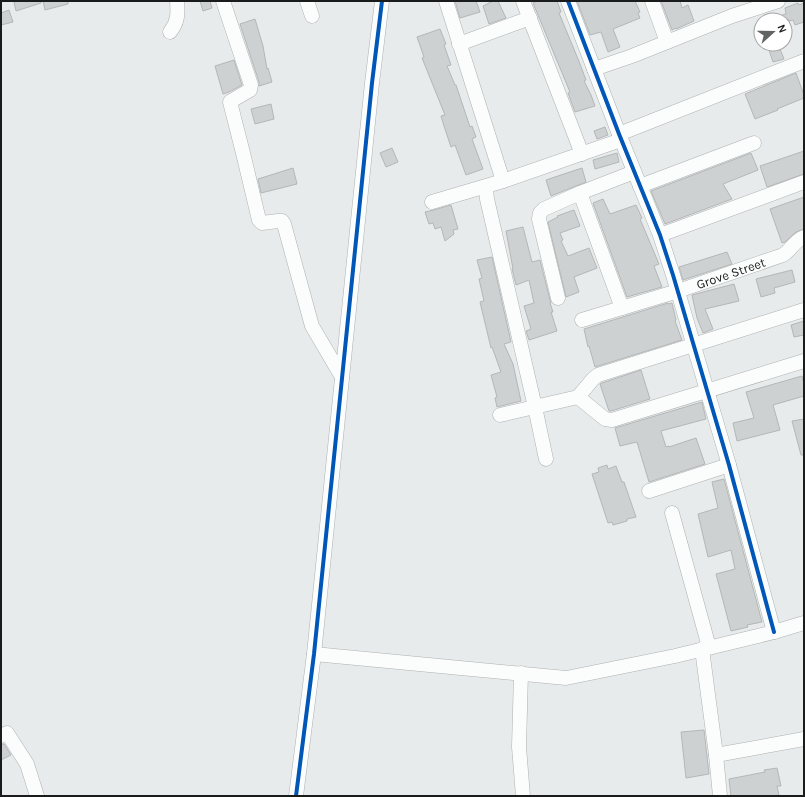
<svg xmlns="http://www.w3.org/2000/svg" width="805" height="797" viewBox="0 0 805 797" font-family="Karla,sans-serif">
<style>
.building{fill:#ced1d1;stroke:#b4b7b7}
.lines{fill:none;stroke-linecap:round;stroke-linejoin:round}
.minor-casing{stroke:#afb1b1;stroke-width:15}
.minor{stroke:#fbfcfc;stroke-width:14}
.cycleway-casing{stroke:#fff;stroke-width:6}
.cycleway{stroke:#0057b8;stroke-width:4}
.labels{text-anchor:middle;stroke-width:3;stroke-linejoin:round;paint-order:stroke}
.street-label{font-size:13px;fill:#1a1c1c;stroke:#fff}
</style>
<rect width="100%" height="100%" fill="#e7ebeb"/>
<g class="building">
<polygon points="18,1 41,1 41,3 16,11 14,2"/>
<polygon points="43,1 68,1 68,4 45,10"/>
<polygon points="200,1 210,1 212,8 203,11"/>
<polygon points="455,1 476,1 480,12 460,18"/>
<polygon points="493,1 498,1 506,18 489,24 483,6"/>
<polygon points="537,1 557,1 561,12 559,13 578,59 586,80 584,81 591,95 595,106 575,112 568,93 570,92 533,3"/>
<polygon points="577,1 635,1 640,12 638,13 640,18 613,29 620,47 608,52 601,32 590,35"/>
<polygon points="661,1 680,1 682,8 688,5 694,21 676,29 676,28 672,30"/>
<polygon points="798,3 799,5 804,3 804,22 795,25 793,20 789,21 789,20 772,20 772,18 786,14 785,8"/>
<polygon points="9,10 13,22 1,25 1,13"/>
<polygon points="255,19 263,46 267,69 268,68 272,82 259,86 259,82 240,24"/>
<polygon points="440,29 446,44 444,45 451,65 447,66 455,85 456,85 470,127 472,126 476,137 472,139 483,169 466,175 455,145 451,147 444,126 441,116 445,115 422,58 424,57 417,37"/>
<polygon points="775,44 778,44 784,59 773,62 768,47"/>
<polygon points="234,60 242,85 229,92 223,94 215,66"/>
<polygon points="796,73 804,95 804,98 777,109 778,110 755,119 745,94"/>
<polygon points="271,104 274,119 255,124 251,109"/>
<polygon points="605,127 608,135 597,139 594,131"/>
<polygon points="392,148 398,162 386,167 380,153"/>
<polygon points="804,151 804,174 767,187 760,166"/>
<polygon points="617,153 619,162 595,169 593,160"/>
<polygon points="751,153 758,170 723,184 732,199 665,224 651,191"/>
<polygon points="293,168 297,184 261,193 258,179"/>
<polygon points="582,168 586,182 551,196 546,180"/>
<polygon points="804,197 804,229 796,232 785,242 782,243 770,209"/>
<polygon points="603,199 610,214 636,205 642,218 640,219 659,264 654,266 662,287 627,297 593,203"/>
<polygon points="451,205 458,229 453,230 454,234 445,241 441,227 435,229 433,223 429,224 425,212 434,210"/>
<polygon points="574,210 580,226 560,233 563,240 561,241 568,256 589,248 597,268 574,277 579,292 566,297 548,222 558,217 557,216"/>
<polygon points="523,227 532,262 540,260 550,300 551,303 550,303 553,312 551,312 557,331 529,340 526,331 531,329 524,306 534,303 529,280 516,285 512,269 513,269 506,231"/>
<polygon points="727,252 732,264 683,280 679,267"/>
<polygon points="492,257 511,342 504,344 513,364 521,401 497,407 495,398 497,397 491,375 501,372 492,347 491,348 480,302 484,301 479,279 482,278 477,260"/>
<polygon points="792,270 795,282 774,288 775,293 761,297 756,279"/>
<polygon points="734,284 739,301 705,309 713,329 703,333 697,318 692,295"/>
<polygon points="668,303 668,304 672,303 676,320 675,321 682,340 595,367 589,346 588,347 584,329"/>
<polygon points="804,321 804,335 794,337 791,325"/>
<polygon points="641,370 650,399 611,411 609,411 600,384 602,383"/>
<polygon points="802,376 804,384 804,396 773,405 780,430 737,441 733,423 754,418 746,392"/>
<polygon points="702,402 706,419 661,431 666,447 669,446 669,447 696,438 705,464 649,482 637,442 620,446 615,428"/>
<polygon points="804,419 804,455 801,455 792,421"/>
<polygon points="607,465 608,469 616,466 622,482 624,482 636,517 627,519 627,521 613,525 612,522 608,523 592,474 599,472 598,468"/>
<polygon points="724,479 762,622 747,625 748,627 731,631 716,574 735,569 731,550 708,557 698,514 718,508 712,482"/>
<polygon points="704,730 709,774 686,778 681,732"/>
<polygon points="1,744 4,744 11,755 1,760"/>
<polygon points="777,768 781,786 777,786 779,795 773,796 731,796 729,779 765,772 764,770"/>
</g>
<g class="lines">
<defs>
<g id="minor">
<polyline points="223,1 251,85 250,90 231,101 230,102 243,153 259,220 262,223 278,221 282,221 284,224 312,326 342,377"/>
<polyline points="307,1 312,16"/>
<polyline points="446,1 503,181"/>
<polyline points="523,1 582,154"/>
<polyline points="568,1 619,134 660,235 673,275 729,465 774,632"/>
<polyline points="652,1 667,42"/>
<path d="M170,32C178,22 178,14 177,1"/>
<polyline points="459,44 530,18"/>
<polyline points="594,69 632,56 732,16 778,1"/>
<polyline points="619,134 804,61"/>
<polyline points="488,186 486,190 487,199 535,407 546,459"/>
<polyline points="640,186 754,143"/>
<polyline points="580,193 622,308"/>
<polyline points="432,202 503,181 621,140"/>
<polyline points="660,235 804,182"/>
<polyline points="558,298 539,219 540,213 544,209 580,193 634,172"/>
<path id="s1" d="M582,320L678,291L783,255C791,250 794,241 804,237"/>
<polyline points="578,397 605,419 612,420 804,361"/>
<polyline points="500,415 578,397 593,379 598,375 804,310"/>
<polyline points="649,491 729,465"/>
<polyline points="672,513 709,647"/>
<polyline points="702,649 716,755 720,796"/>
<polyline points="314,654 566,678 675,656 774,632 804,623"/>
<polyline points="521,673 519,747 523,796"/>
<polyline points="1,736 7,733 27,764 37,796"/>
<polyline points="716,755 804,739"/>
<polyline points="296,796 314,654 372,83 382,1"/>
</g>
</defs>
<use href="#minor" class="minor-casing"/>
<use href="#minor" class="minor"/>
<defs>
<g id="cycleway">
<polyline points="568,1 619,134 660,235 673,275 729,465 774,632"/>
<polyline points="296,796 314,654 372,83 382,1"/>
</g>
</defs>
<use href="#cycleway" class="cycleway-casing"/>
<use href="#cycleway" class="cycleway"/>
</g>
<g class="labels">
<g class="street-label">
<text dy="5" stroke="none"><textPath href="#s1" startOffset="156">Grove Street</textPath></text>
</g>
</g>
<rect width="805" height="797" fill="none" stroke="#1a1c1c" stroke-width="4"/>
<g transform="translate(773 32) rotate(69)"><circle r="19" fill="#ffffff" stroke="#a3a4a4"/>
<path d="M0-3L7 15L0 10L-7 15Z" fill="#626464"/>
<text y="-6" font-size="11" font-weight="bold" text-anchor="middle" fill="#1a1c1c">N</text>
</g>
</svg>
